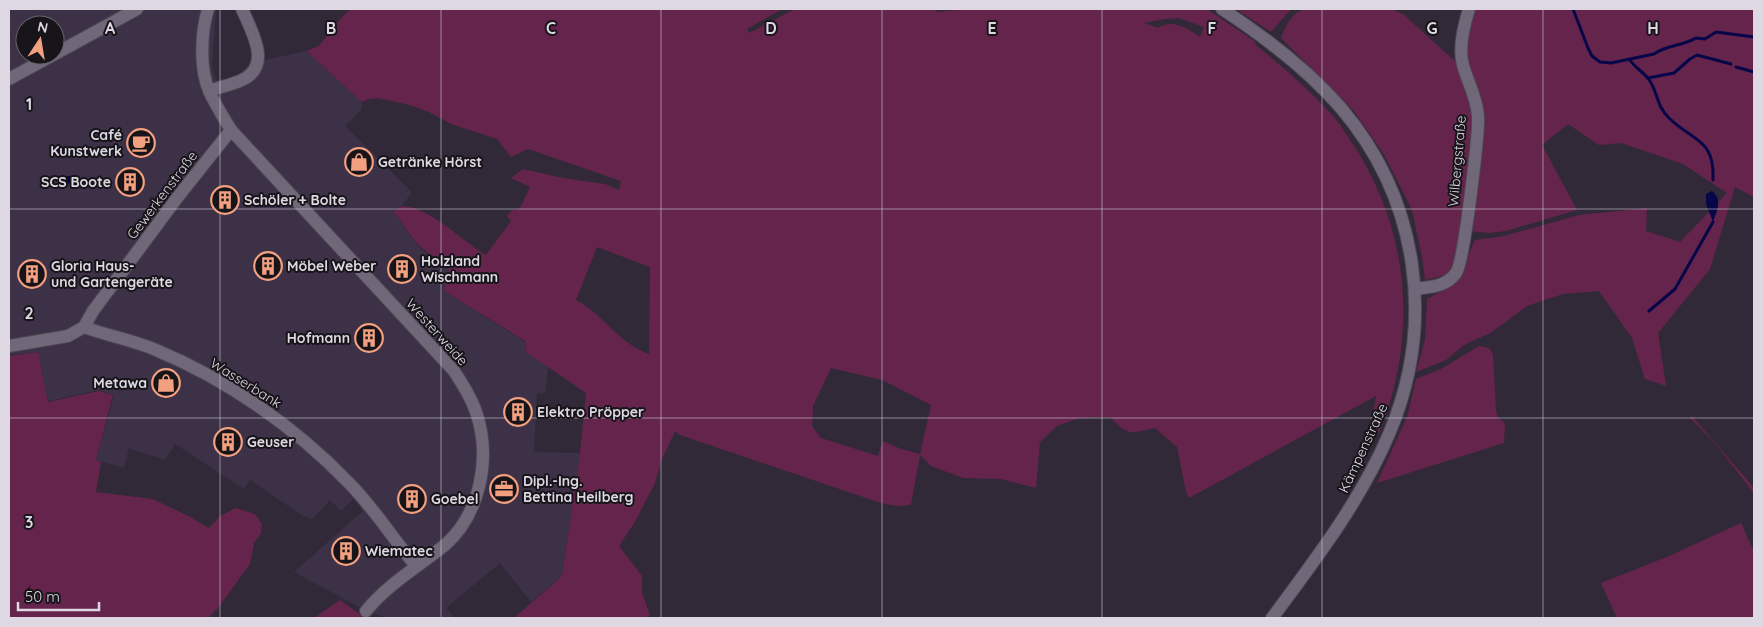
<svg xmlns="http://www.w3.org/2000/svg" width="1763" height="627" viewBox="0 0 1763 627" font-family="Quicksand,sans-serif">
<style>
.built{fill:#3c3146;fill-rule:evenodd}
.green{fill:#65244c;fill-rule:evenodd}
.water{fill:#070648}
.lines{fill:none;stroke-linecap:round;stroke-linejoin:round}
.stream{stroke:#070648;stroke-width:3}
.minor-casing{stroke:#4c4552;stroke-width:14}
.minor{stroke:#706778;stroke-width:12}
.grid{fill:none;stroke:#ddd8e2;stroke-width:1;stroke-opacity:0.55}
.labels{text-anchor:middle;stroke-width:4;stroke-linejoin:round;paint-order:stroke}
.poi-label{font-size:14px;font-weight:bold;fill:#ddd8e2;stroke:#17141a;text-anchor:start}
.street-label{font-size:14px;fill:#ddd8e2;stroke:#17141a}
.grid-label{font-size:16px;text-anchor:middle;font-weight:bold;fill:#ddd8e2;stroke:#17141a;stroke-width:4;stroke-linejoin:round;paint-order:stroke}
</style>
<rect width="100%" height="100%" fill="#312938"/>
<path class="built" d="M9,9H216L212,68L216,81L232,78L265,60L306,51L362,102L361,110L345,126L412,192L402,206L393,213L401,220L408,234L422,250L449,268L444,291L525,342L526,352L548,367L545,394L537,393L534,452L580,453L562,576L531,602L500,563L446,608L455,618H386L359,607L294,572L363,511L353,499L341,511L330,500L312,519L303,516L250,480L244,489L175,444L165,460L129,448L124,468L96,460L114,395L99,390L48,401L38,352L9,355ZM25,25H55V55H25Z"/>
<g class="green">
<path d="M350,9H782L747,29L749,33L795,9H935L937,12L957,10V9H1207L1254,41L1257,46C1284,68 1310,90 1333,116C1339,123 1345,132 1350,140C1410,227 1419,336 1379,433L1369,435L1376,396L1189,498L1186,492L1177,447L1155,428C1131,433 1128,437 1110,417L1079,418L1057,426L1040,442L1036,488L1001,479L963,478L931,466L920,455L911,505L898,506L884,504L680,435L675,431L661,462L655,483L636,520L619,546L642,576V593L650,615L644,618H514L562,576L580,453L586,393L526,352L525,341L444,291L449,268C435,258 420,249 410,235C404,227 401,219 393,212L402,206C432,208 460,240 486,255L511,221L507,216L512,210H518L521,206L530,187L511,178L523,169L563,178L605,184L619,190L621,181L528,149L511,157L497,139L451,124L429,112L410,105L378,98L369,99L362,102L306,51L319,46L336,24ZM1179,18L1204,27L1200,37C1188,29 1173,18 1158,28L1144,23L1164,19ZM597,247L650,267L649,354C616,342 605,315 576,300ZM831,368L882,380L931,405L920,454L901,449L883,441L878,456L821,438L812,426L813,406Z"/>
<polygon points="1236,9 1291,9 1271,32"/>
<path d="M1304,9H1392L1404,15L1459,65L1475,116L1459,258C1449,277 1444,275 1425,280L1422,257L1412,210L1385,156L1354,111L1281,38C1286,25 1291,14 1304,9Z"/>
<polygon points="1473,9 1754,9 1754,197 1735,187 1710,269 1658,333 1666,386 1645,379 1632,338 1599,291 1563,294 1527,306 1492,332 1464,345 1446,360 1416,372 1425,340 1427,299 1455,284 1475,240 1504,236 1579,215 1647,208 1646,231 1680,242 1727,193 1683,164 1621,143 1599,145 1568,124 1542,145 1577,210 1506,231 1489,233 1470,231 1476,169 1471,74 1466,54 1467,35"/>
<polygon points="1479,346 1489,348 1493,354 1496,410 1498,418 1505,423 1504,443 1377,483 1407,417 1416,379 1441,369"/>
<polygon points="38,352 48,402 99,391 113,395 96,460 101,462 96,492 153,499 190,517 209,528 220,516 236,508 255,514 262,524 261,533 254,543 250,564 218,608 208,618 9,618 9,356"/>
<polygon points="1692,416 1754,488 1754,493 1713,441 1690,418"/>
<polygon points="1741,523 1754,552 1754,618 1617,618 1601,583 1669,556"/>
<polygon points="340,600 361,615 361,618 314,618"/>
</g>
<g class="water">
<polygon points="66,176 70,176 72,181 62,188 59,184"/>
<path d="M1712,191C1723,200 1717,211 1713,222L1706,204V194Z"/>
</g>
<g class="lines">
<g class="stream">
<path d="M1573,9L1588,48L1592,56L1600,62L1611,63L1654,54C1666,45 1683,46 1696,38L1705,39L1716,32L1754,37"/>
<path d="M1629,59C1635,68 1644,72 1650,81C1658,94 1657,107 1669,118C1692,141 1715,138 1713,180"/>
<polyline points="1736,67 1754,72"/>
<polyline points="1648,78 1674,73 1690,59 1697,55 1731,64"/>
<polyline points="1649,311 1675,289 1713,222"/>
</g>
<defs>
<g id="minor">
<path d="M208,9C201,32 199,70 210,93C216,106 224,118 231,130L454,371C463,385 472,399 477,415C491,459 480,514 445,545C419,566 388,584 366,611"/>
<path d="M1222,9C1265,37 1307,69 1341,108C1419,200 1436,323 1389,434C1360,502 1315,560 1272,618"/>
<polyline points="55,54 137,9"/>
<polyline points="9,79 53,55"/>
<path d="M209,91C220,87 231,85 242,80C273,66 251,30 242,9"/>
<path d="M1415,289C1430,287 1446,287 1456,273C1464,263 1479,133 1478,116C1476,94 1468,84 1463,65C1458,48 1464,25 1469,9"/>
<polyline points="84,327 93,311 177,198 231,130"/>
<path d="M9,346L68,336L84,327C108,336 133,340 156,350C228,380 295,427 349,483C374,508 393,539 416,566"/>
</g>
</defs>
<use href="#minor" class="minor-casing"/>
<use href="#minor" class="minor"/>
</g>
<path class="grid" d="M220,9V618M441,9V618M661,9V618M882,9V618M1102,9V618M1322,9V618M1543,9V618M9,209H1754M9,418H1754"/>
<defs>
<symbol id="cafe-ring" viewBox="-11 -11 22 22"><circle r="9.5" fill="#17141a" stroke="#f2a07f" stroke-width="1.5"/><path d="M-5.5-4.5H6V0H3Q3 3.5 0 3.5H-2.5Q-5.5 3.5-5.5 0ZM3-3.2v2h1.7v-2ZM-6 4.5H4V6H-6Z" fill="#f2a07f"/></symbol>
<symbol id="shop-ring" viewBox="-11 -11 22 22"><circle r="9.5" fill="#17141a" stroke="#f2a07f" stroke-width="1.5"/><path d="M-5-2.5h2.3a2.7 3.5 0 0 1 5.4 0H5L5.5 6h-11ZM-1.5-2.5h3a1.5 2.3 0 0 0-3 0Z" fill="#f2a07f"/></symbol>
<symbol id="building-ring" viewBox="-11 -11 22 22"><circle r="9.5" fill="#17141a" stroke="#f2a07f" stroke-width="1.5"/><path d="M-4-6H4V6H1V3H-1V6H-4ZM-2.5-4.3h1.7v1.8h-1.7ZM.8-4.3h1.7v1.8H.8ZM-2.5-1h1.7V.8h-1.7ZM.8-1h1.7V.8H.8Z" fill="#f2a07f"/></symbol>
<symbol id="office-ring" viewBox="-11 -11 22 22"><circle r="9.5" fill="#17141a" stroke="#f2a07f" stroke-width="1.5"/><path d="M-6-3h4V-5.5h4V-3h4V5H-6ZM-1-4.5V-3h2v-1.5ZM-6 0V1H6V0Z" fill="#f2a07f"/></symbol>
</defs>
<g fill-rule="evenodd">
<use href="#cafe-ring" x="125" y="127" width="32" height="32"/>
<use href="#shop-ring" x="343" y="146" width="32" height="32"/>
<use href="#building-ring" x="114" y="166" width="32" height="32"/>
<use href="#building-ring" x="209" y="184" width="32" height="32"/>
<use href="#building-ring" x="252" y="250" width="32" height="32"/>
<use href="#building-ring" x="386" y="253" width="32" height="32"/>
<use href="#building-ring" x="16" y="258" width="32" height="32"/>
<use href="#building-ring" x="353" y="322" width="32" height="32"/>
<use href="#shop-ring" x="150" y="367" width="32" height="32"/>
<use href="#building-ring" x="502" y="396" width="32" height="32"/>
<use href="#building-ring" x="212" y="426" width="32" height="32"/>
<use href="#office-ring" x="488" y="473" width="32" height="32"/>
<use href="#building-ring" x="396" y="483" width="32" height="32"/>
<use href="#building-ring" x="330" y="535" width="32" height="32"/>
</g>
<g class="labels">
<g class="poi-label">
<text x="122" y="140" text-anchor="end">Café<tspan x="122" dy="16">Kunstwerk</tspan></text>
<text x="378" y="167">Getränke Hörst</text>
<text x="111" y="187" text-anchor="end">SCS Boote</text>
<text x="244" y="205">Schöler + Bolte</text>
<text x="421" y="266">Holzland<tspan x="421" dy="16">Wischmann</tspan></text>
<text x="51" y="271">Gloria Haus-<tspan x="51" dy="16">und Gartengeräte</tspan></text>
<text x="287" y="271">Möbel Weber</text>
<text x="350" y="343" text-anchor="end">Hofmann</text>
<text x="147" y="388" text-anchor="end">Metawa</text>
<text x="537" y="417">Elektro Pröpper</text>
<text x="247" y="447">Geuser</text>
<text x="523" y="486">Dipl.-Ing.<tspan x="523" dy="16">Bettina Heilberg</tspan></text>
<text x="431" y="504">Goebel</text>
<text x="365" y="556">Wiematec</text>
</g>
<g class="street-label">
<text transform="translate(1457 161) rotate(-85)" y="5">Wilbergstraße</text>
<text transform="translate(162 195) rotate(-53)" y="5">Gewerkenstraße</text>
<text transform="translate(437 332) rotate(48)" y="5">Westerweide</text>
<text transform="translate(246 383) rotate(32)" y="5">Wasserbank</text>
<text transform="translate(1363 448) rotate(-65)" y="5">Kämpenstraße</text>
</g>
</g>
<g class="grid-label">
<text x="110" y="34">A</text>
<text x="331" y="34">B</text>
<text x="551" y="34">C</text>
<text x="771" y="34">D</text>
<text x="992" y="34">E</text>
<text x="1212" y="34">F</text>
<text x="1432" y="34">G</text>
<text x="1653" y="34">H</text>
<text x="29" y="110">1</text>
<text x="29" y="319">2</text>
<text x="29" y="528">3</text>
</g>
<rect width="1763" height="627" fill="none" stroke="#ddd8e2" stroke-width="20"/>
<g transform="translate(40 40) rotate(12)"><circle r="24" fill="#17141a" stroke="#66626a"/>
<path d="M0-4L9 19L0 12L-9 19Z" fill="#f2a07f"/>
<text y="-8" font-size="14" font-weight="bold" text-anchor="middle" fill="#ddd8e2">N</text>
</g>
<path d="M18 602v8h81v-8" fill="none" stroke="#ddd8e2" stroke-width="2.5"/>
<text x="25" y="602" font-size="15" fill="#ddd8e2" stroke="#17141a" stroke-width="4" paint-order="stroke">50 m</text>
</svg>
